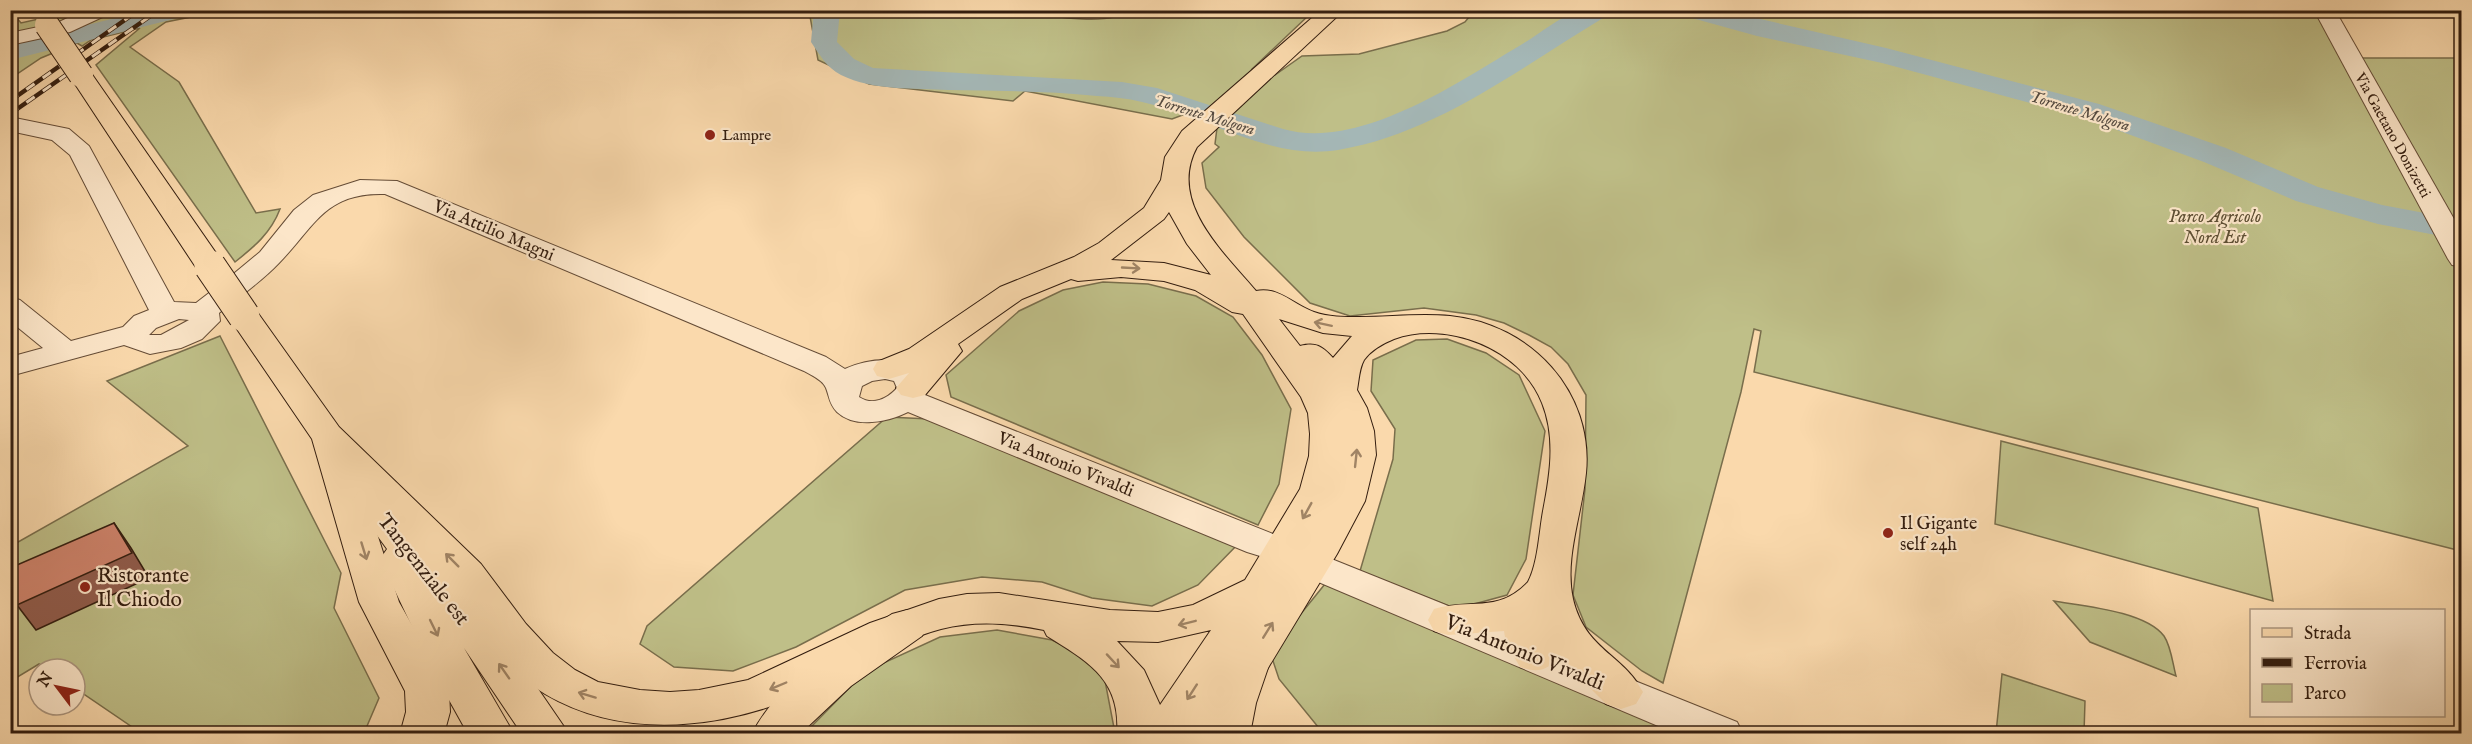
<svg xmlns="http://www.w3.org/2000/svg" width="2472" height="744" viewBox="0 0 2472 744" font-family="'IM FELL English',serif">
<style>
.green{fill:#bfbf88;stroke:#796e4c;stroke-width:1.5}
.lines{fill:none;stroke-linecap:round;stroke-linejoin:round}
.river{fill:#a4b7b6;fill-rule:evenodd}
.minor-casing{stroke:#654c36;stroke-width:2}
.major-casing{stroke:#331d0f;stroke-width:2}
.highway-casing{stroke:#331d0f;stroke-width:2}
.minor{fill:#fce6c9;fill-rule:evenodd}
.major{fill:#fad9ac;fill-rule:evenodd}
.highway{fill:#fad9ac;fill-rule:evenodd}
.rail-casing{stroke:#331d0f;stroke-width:4.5}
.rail{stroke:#fce6c9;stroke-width:3;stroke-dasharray:10;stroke-linecap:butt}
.major-bridge-far1-casing{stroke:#331d0f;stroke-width:26;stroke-linecap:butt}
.major-bridge-casing{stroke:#331d0f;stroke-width:33;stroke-linecap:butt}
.major-bridge-far1{stroke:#fad9ac;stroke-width:24}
.major-bridge{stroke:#fad9ac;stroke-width:31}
.shaded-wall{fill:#915c4c;stroke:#331d0f;stroke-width:1.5}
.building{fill:#cf836c;stroke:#331d0f;stroke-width:1.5}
.oneway{stroke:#a08465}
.poi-dot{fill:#8f2418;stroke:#fce6c9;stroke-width:2}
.labels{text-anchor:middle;stroke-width:4.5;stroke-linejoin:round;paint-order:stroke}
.far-poi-label{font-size:15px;fill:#331d0f;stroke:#fce6c9;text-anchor:start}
.far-street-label{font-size:15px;fill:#331d0f;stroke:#fce6c9}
.far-water-label{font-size:16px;font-style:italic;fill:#554b41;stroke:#fce6c9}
.park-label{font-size:18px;font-style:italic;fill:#5d4e33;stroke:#fce6c9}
.street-label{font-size:18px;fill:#331d0f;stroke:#fce6c9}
.poi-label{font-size:18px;fill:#331d0f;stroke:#fce6c9;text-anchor:start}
.near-street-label{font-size:21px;fill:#331d0f;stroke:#fce6c9}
.near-poi-label{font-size:21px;fill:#331d0f;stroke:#fce6c9;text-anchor:start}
</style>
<rect width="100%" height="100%" fill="#fad9ac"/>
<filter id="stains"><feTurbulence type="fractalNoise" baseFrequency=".00333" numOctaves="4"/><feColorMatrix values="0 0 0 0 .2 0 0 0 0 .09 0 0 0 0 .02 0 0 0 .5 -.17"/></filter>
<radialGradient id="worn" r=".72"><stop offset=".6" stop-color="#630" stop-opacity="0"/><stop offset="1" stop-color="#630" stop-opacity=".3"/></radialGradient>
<g class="green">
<path d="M1029,10C1054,18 1110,26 1132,10H1298L1309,15L1252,69L1275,75L1302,56L1359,54L1447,31L1465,22L1474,11H2325L2352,58H2461V551L1754,372L1761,331L1754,329L1741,392L1663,683L1642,671L1586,627L1573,595L1585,489L1586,395L1568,364L1551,347L1529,335L1504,323L1476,315L1424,308L1350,316L1310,303L1244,237L1206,188L1202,163L1219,147L1215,144L1217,128L1225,122L1196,110L1172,119L1025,91L1013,101L869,84L818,60L809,11Z"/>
<path d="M11,11L21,23L61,14L59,11H221L166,22L130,47L179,82L256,213L280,209C271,233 254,247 235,262L96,65L140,28L91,40L82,46L77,43L41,58L11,78Z"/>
<polygon points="1103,282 1148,284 1196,296 1233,317 1262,355 1291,409 1279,484 1258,525 951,397 946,375 1019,311 1063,290"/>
<polygon points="220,336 341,573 334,608 379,698 364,733 141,733 75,688 75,669 47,669 39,664 11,681 11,546 188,446 107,381"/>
<polygon points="1447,339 1486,353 1519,375 1545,431 1526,559 1507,595 1456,609 1360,571 1393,459 1395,429 1371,391 1373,360 1416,340"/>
<polygon points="887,417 930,419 1239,543 1198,585 1152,606 1092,598 1042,582 982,577 905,590 796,647 733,671 674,667 640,644 647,626"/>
<polygon points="2001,441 2258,508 2273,601 1995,524"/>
<polygon points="1325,584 1695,733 1323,733 1279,679 1270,652"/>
<path d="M2054,601C2083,606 2145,611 2164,636C2171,646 2173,665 2176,676L2090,642Z"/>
<polygon points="997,630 1052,640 1102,665 1115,733 804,734 866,671 940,637"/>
<polygon points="2002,674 2085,701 2084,733 1996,733"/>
</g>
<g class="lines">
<g class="river">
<polygon points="148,10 193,10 190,15 10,60 10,44"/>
<path d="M814,10H840L837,42L854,59L873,68L1122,82L1157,88L1283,129C1360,151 1460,81 1524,43C1541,33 1560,16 1579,11C1588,8 1602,10 1611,10L1608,15C1524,65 1437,134 1338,150C1270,161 1206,116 1142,102C1127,98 1112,97 1097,96C1048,91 998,91 948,90C913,88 874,91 841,75C827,68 819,54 811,42Z"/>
<polygon points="1678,10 1721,10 1886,48 2099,104 2226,148 2318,187 2382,205 2462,220 2462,240 2378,224 2296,201 2204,162 2079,116 1882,63 1757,36 1681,15"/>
</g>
<defs>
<g id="minor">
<polygon points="84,10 112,10 109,14 70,32 10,45 10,33 57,23"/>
<polygon points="2314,10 2335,10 2462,233 2462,267 2452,265 2448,259"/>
<path d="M10,117L69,129L89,146L174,302L196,303L231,276L260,252L294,210L313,195L360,180L397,181L826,357L845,369C872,357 919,352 929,388L925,395L1273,534L1278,543L1273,552L1260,556L1247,552L908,412C888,422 855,429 837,412C829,404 829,395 826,388C823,380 811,375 804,371L385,194C325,192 315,226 279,263C261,282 239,297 219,313L220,321L202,339L181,348L150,354L124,345L10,376V357L43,348L10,321V297L20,300L71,341L123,327L134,316L149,310L70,155L52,140L10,131ZM179,319L189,320L161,335H149L156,328ZM885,379L894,381L897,388C887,399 873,406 859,397L862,386L872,381Z"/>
<polygon points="1329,558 1737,722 1743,734 1677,734 1316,581 1310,571 1316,561"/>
</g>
<g id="major">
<path d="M1321,10H1344L1197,147C1167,202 1224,253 1256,291C1278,286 1294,305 1314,312C1328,317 1345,317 1359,317C1390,317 1420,313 1450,316C1531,324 1594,392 1586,473C1582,514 1564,559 1573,599C1585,650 1623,654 1643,692L1636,704L1621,709L1606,704L1559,657C1547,671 1537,673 1520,667L1506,643L1504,631L1448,635L1434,631L1428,620L1434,609C1470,598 1498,614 1528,582C1538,563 1539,533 1543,511C1550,475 1556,438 1542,403C1521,348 1446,320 1394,339C1384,343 1371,350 1364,360C1359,369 1359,380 1357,390L1367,408L1374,431L1376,455L1365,501L1337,554L1228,734H1117C1121,680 1089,662 1047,636L1044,630C1009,623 976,620 941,629C899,640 861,666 822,685C738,727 630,744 545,694C504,669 485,623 456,587C428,554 394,525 364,493L399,602L449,691L450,712L444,734H400L406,712L405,691L359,602L312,439L228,316L233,309L244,307L255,309L339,427L481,564L526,624L553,653L575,670L598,682L640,690L670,692L699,690L748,680L870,623L939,599L967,594L999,593L1110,610L1158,612L1193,605L1245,580L1300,489L1309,456L1310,434L1308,413L1301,397L1243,314L1232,312L1195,290L1164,281L1121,277L1078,281L1071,279L1022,299L958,344L962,351L925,395L913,398L901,395L896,388L909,373L889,379L877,376L873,369L877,362L909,349L1000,287L1074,257L1099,243L1144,208L1161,180L1165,157L1182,131ZM1169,212L1187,244L1211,275L1164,263L1111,260L1164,219ZM1279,319L1323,333L1352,336L1333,358C1322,346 1316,342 1300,346ZM1211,630L1160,705L1144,670L1117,641L1158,642Z"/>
<polygon points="81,68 89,70 225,266 220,272 210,275 200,272 195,266 69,75 73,70"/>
</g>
<g id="highway">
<polygon points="371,488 384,492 506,642 569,734 522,734 464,648 514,734 468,734 434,673 380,559 387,549 352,501 358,492"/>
<path d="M907,610L922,614L928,625L922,636L851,686L800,734H752C779,679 843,646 892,614Z"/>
<path d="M1249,646L1264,650L1270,662L1256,703L1250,734H1206C1212,705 1220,677 1234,650Z"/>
</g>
</defs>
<use href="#minor" class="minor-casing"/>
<use href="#major" class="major-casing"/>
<use href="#highway" class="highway-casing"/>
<use href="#minor" class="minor"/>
<use href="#major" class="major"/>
<use href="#highway" class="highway"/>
<defs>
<g id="rail">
<polyline points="10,101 139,10"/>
<polyline points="10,114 159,10"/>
</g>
</defs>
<use href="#rail" class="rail-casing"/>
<use href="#rail" class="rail"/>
<defs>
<polyline id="major-bridge-far1" points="47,25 81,75"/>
<polyline id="major-bridge" points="210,266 244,316"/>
</defs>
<use href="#major-bridge-far1" class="major-bridge-far1-casing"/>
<use href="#major-bridge" class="major-bridge-casing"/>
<use href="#major-bridge-far1" class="major-bridge-far1"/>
<use href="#major-bridge" class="major-bridge"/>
</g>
<polygon class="shaded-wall" points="114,523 131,548 149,578 36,630 17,605"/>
<polygon class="building" points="114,523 132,553 17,605 10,591 10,568"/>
<defs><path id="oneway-shaft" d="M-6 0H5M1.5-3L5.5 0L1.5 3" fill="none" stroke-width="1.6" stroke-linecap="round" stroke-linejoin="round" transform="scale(1.5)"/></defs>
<g class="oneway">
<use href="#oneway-shaft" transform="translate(1131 268) rotate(3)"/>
<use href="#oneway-shaft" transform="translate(1323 324) rotate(-168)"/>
<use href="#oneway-shaft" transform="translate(1356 458) rotate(-84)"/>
<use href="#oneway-shaft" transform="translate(1307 511) rotate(119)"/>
<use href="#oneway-shaft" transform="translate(364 551) rotate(73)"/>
<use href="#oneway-shaft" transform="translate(452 560) rotate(-135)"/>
<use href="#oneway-shaft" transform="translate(1187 623) rotate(166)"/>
<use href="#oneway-shaft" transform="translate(434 628) rotate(64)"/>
<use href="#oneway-shaft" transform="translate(1268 630) rotate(-58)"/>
<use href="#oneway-shaft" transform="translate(1113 661) rotate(47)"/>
<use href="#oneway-shaft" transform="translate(504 671) rotate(-125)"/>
<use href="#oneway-shaft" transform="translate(778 686) rotate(157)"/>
<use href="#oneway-shaft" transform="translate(1192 692) rotate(123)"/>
<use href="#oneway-shaft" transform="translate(587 695) rotate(-163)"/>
</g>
<g class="poi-dot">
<circle cx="710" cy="135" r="6"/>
<circle cx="1888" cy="533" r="6"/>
<circle cx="85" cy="587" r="6"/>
</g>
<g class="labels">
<g class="far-poi-label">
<text x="722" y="140">Lampre</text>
</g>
<g class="far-street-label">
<text transform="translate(2393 135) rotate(61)" y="5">Via Gaetano Donizetti</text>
</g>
<g class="far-water-label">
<text transform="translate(2080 110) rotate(17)" y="6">Torrente Molgora</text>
<text transform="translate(1205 114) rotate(17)" y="6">Torrente Molgora</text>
</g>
<g class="park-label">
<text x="2215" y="222">Parco Agricolo<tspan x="2215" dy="21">Nord Est</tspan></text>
</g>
<g class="street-label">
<text transform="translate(494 230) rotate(23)" y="6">Via Attilio Magni</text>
<text transform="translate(1066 464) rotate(22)" y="6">Via Antonio Vivaldi</text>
</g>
<g class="poi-label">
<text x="1900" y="529">Il Gigante<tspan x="1900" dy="21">self 24h</tspan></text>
</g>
<g class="near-street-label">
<text transform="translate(424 569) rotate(52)" y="7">Tangenziale est</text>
<text transform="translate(1525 652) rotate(22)" y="7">Via Antonio Vivaldi</text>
</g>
<g class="near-poi-label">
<text x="97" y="582">Ristorante<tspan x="97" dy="24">Il Chiodo</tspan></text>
</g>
</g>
<rect width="2472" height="744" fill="none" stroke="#fad9ac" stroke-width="36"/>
<rect x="12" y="12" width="2448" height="720" fill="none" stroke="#331d0f" stroke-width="3"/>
<rect x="18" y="18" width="2436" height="708" fill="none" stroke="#331d0f" stroke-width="1.5"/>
<rect x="2250" y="609" width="195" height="108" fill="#fce6c9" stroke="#ac967f" stroke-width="1.5"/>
<rect x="2262" y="628" width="30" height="9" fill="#fad9ac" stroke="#ac967f" stroke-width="1.5"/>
<text x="2304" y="639" font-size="18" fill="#331d0f">Strada</text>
<rect x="2262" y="658" width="30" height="9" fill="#331d0f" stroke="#ac967f" stroke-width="1.5"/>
<text x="2304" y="669" font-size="18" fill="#331d0f">Ferrovia</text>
<rect x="2262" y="684" width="30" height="18" fill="#bfbf88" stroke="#ac967f" stroke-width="1.5"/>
<text x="2304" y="699" font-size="18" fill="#331d0f">Parco</text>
<g transform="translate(57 687) rotate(302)"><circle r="28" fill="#fce6c9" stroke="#ac967f" stroke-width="1.5"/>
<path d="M0-4.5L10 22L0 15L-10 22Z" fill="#8f2418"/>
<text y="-9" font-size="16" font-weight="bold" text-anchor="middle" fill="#331d0f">N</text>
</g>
<rect width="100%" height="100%" filter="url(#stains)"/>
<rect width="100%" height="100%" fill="url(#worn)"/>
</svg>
